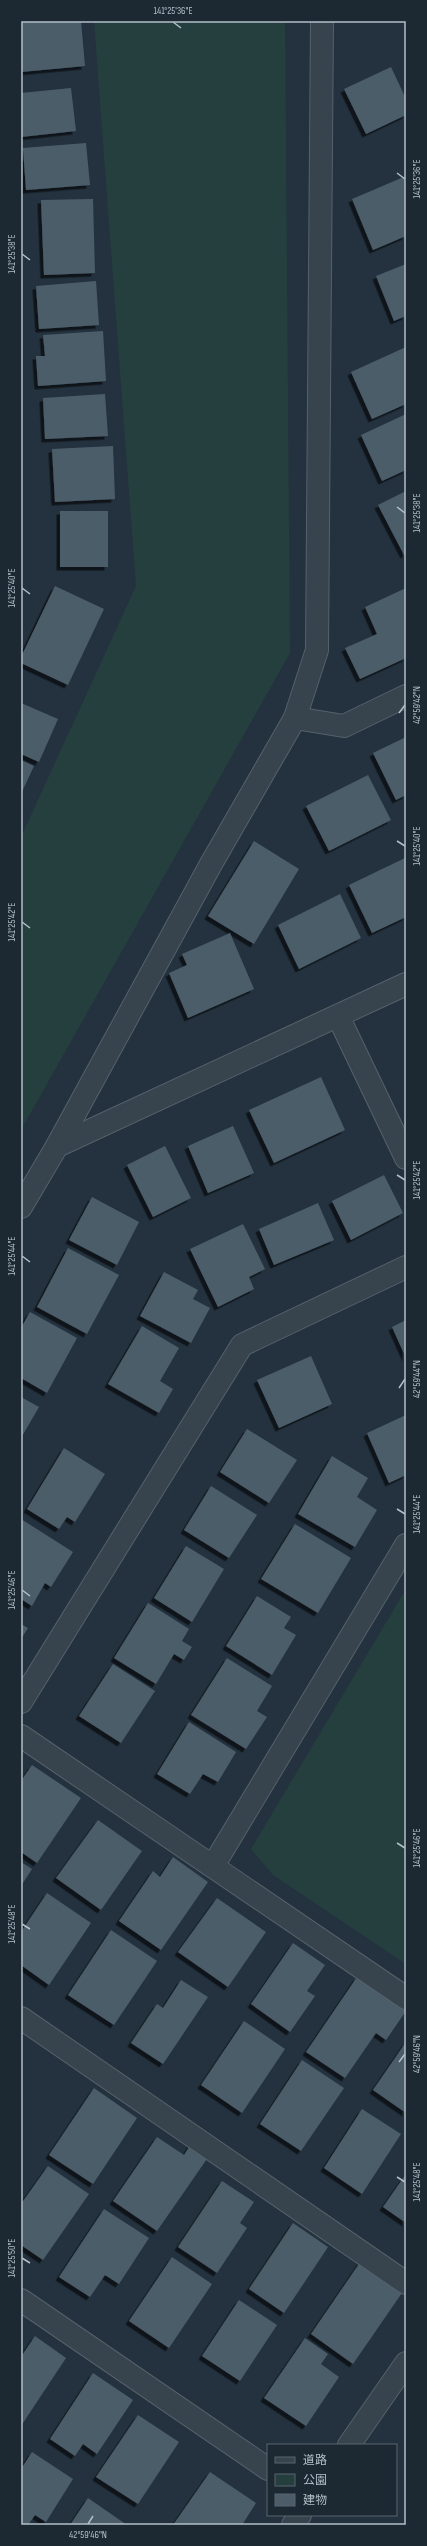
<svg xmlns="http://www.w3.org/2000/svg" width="427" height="2546" viewBox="0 0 427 2546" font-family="'Sofia Sans Condensed','Noto Sans JP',sans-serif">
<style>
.green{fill:#253f3e}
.building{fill:#4c5d69;filter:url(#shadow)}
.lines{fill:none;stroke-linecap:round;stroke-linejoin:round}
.street-casing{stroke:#55626c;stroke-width:24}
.street{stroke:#37444e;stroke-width:22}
.ticks{fill:none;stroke:#b3bfc9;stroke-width:1.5}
.neatline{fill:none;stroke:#b3bfc9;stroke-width:1.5}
.ticks-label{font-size:10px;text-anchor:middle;fill:#b3bfc9}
</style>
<defs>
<filter id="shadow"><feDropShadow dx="-3.5" dy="3.5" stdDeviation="0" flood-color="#0009"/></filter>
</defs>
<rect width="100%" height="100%" fill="#23323e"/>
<g class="green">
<polygon points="94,21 285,21 290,653 21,1130 21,837 136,586"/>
<polygon points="406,1589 406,1964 273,1875 251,1849"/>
</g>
<g class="building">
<polygon points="21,21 81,21 85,66 21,72"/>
<polygon points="391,67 406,99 406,115 366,134 344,89"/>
<polygon points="71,88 76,131 21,137 21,93"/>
<polygon points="86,143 90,185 26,190 23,148"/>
<polygon points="406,176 406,236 373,250 352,199"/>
<polygon points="93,199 95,273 44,275 41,200"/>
<polygon points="406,264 406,316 394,321 376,276"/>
<polygon points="96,281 99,325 39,329 36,286"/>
<polygon points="103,331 106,381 38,386 36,356 45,356 43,335"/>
<polygon points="406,347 406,404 372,419 351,372"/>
<polygon points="105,394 108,436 45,439 43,398"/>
<polygon points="406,414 406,470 382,481 361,435"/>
<polygon points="113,446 115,499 55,502 52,449"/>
<polygon points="406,491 406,554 404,555 378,505"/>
<rect x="60" y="511" width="48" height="56"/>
<polygon points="55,586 104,609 68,685 21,663 21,657"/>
<polygon points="406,588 406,658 360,679 345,648 377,634 365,607"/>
<polygon points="21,703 58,719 39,762 21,754"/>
<polygon points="406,737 406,795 396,800 373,753"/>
<polygon points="21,760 34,766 21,794"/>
<polygon points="368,775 391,820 329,851 306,806"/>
<polygon points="254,841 299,869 254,944 208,916"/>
<polygon points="405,858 406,917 372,933 349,885"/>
<polygon points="340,894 361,938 299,969 278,925"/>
<polygon points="230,933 254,989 188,1018 169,973 187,965 182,954"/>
<polygon points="321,1077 345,1130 274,1163 249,1110"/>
<polygon points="233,1126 254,1173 208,1193 188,1146"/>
<polygon points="165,1146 191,1198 153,1217 127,1165"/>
<polygon points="384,1175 403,1213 351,1240 332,1201"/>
<polygon points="92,1197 139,1222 117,1265 69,1240"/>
<polygon points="318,1203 334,1240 274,1265 259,1229"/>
<polygon points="243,1224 265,1269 249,1277 254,1289 218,1307 190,1249"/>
<polygon points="68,1248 119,1275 87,1334 37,1307"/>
<polygon points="164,1272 198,1290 193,1299 210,1308 191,1343 140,1316"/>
<polygon points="30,1312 77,1338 47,1393 21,1378 21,1328"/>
<polygon points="406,1320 406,1358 392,1327"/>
<polygon points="142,1326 179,1348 160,1381 173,1389 159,1413 108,1384"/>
<polygon points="311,1356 332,1404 279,1428 257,1380"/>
<polygon points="21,1397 39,1407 21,1438"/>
<polygon points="406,1415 406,1475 389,1483 367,1433"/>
<polygon points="247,1429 297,1460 269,1503 220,1472"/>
<polygon points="64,1448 105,1474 75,1522 67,1517 59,1529 27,1509"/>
<polygon points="332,1456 368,1478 357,1497 377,1510 355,1547 298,1514"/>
<polygon points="211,1486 257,1515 229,1558 184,1530"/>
<polygon points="21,1519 73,1552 51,1587 45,1583 32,1606 21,1599"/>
<polygon points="295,1524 351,1558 318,1613 261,1579"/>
<polygon points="186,1546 224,1569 192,1622 154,1598"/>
<polygon points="257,1596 291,1617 284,1628 296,1635 272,1675 226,1646"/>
<polygon points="148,1603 189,1629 182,1641 192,1647 184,1660 174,1654 156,1684 114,1658"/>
<polygon points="21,1624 28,1628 21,1639"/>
<polygon points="227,1658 272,1686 257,1711 267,1717 246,1749 191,1715"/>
<polygon points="113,1664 155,1691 121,1743 79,1716"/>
<polygon points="189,1722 236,1752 218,1782 203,1774 190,1794 157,1774"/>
<polygon points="32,1765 81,1798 37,1863 21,1852 21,1781"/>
<polygon points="98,1820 142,1851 101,1910 56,1878"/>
<polygon points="173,1857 208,1882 161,1950 119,1921 153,1871 160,1877"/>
<polygon points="21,1862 32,1869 21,1886"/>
<polygon points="47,1893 91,1923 49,1985 21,1965 21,1932"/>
<polygon points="217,1898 266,1932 228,1987 178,1952"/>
<polygon points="111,1930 157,1961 114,2025 68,1995"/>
<polygon points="293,1943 325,1965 307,1991 315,1996 290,2032 251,2004"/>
<polygon points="357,1977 406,2011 386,2040 376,2033 345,2078 306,2052"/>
<polygon points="181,1980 208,1997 163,2064 131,2043 157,2004 163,2008"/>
<polygon points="244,2021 285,2049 242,2113 201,2085"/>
<polygon points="406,2042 406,2113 373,2090"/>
<polygon points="302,2060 344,2088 301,2151 260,2124"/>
<polygon points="94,2088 137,2118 93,2184 49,2155"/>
<polygon points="362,2109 401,2134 362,2194 324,2168"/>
<polygon points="157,2137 184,2155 191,2144 209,2156 157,2231 113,2201"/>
<polygon points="48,2166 89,2194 43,2260 21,2245 21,2204"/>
<polygon points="406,2174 406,2223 383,2207"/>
<polygon points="222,2181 254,2202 240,2223 247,2228 217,2273 178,2247"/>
<polygon points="104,2209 149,2238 119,2284 105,2275 90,2297 59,2277"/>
<polygon points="293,2223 328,2247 284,2313 249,2289"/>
<polygon points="172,2257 212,2284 169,2348 129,2321"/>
<polygon points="361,2261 404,2290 353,2364 311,2334"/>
<polygon points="239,2300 277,2325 240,2381 202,2356"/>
<polygon points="35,2336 66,2358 21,2426 21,2357"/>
<polygon points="305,2338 328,2354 321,2364 339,2377 306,2426 264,2398"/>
<polygon points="93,2373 133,2400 97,2454 83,2444 75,2456 50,2439"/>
<polygon points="138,2415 179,2442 138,2504 96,2477"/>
<polygon points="32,2452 73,2479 46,2522 35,2515 28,2525 21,2525 21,2469"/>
<polygon points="210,2472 256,2503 242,2525 173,2525"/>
<polygon points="88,2498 127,2525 70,2525"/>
</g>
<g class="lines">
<defs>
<g id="street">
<polyline points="295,718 344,726 406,696"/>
<polyline points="338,1016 406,1158"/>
<polyline points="57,1146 211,864 295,718 317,650 322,21"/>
<polyline points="21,1207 57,1146 406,984"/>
<polyline points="21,1702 242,1345 406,1267"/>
<polyline points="21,1736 406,1998"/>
<polyline points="213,1866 406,1545"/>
<polyline points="21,2018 406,2283"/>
<polyline points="21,2300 268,2469"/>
<polyline points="349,2445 406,2363"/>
<polyline points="293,2525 300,2515"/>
</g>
</defs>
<use href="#street" class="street-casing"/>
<use href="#street" class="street"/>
</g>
<path class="ticks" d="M173,22L181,28M397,173L405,179M22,254L30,260M397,507L405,513M22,588L30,594M399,713L405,705M397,841L405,846M22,922L30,928M397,1175L405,1180M22,1256L30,1262M399,1388L405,1379M397,1509L405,1514M22,1590L30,1596M397,1843L405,1848M22,1924L30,1929M399,2062L405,2054M397,2177L405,2182M22,2258L30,2263M88,2524L93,2516"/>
<rect width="427" height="2546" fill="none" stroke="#1c2933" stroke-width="44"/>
<rect x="267" y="2444" width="130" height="72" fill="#1c2933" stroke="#58656f"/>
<rect x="275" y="2457" width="20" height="6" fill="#37444e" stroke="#58656f"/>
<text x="303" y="2464" font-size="12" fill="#b3bfc9">道路</text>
<rect x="275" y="2474" width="20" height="12" fill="#253f3e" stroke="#58656f"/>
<text x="303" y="2484" font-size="12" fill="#b3bfc9">公園</text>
<rect x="275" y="2494" width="20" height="12" fill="#4c5d69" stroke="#58656f"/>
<text x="303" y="2504" font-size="12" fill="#b3bfc9">建物</text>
<rect x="22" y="22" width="383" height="2502" class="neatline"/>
<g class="ticks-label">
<text x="173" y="14">141°25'36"E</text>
<text transform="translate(416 179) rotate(-90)" y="4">141°25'36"E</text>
<text transform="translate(11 254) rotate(-90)" y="4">141°25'38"E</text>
<text transform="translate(416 513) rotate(-90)" y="4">141°25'38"E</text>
<text transform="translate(11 588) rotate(-90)" y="4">141°25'40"E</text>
<text transform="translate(416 705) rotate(-90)" y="4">42°59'42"N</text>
<text transform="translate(416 846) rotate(-90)" y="4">141°25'40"E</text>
<text transform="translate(11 922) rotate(-90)" y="4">141°25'42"E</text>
<text transform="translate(416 1180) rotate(-90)" y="4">141°25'42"E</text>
<text transform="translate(11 1256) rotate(-90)" y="4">141°25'44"E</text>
<text transform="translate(416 1379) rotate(-90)" y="4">42°59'44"N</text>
<text transform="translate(416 1514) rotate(-90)" y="4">141°25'44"E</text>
<text transform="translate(11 1590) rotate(-90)" y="4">141°25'46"E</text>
<text transform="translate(416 1848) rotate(-90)" y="4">141°25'46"E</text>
<text transform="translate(11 1924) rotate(-90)" y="4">141°25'48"E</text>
<text transform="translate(416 2054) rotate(-90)" y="4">42°59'46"N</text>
<text transform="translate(416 2182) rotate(-90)" y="4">141°25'48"E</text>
<text transform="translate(11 2258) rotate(-90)" y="4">141°25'50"E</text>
<text x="88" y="2538">42°59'46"N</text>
</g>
</svg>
